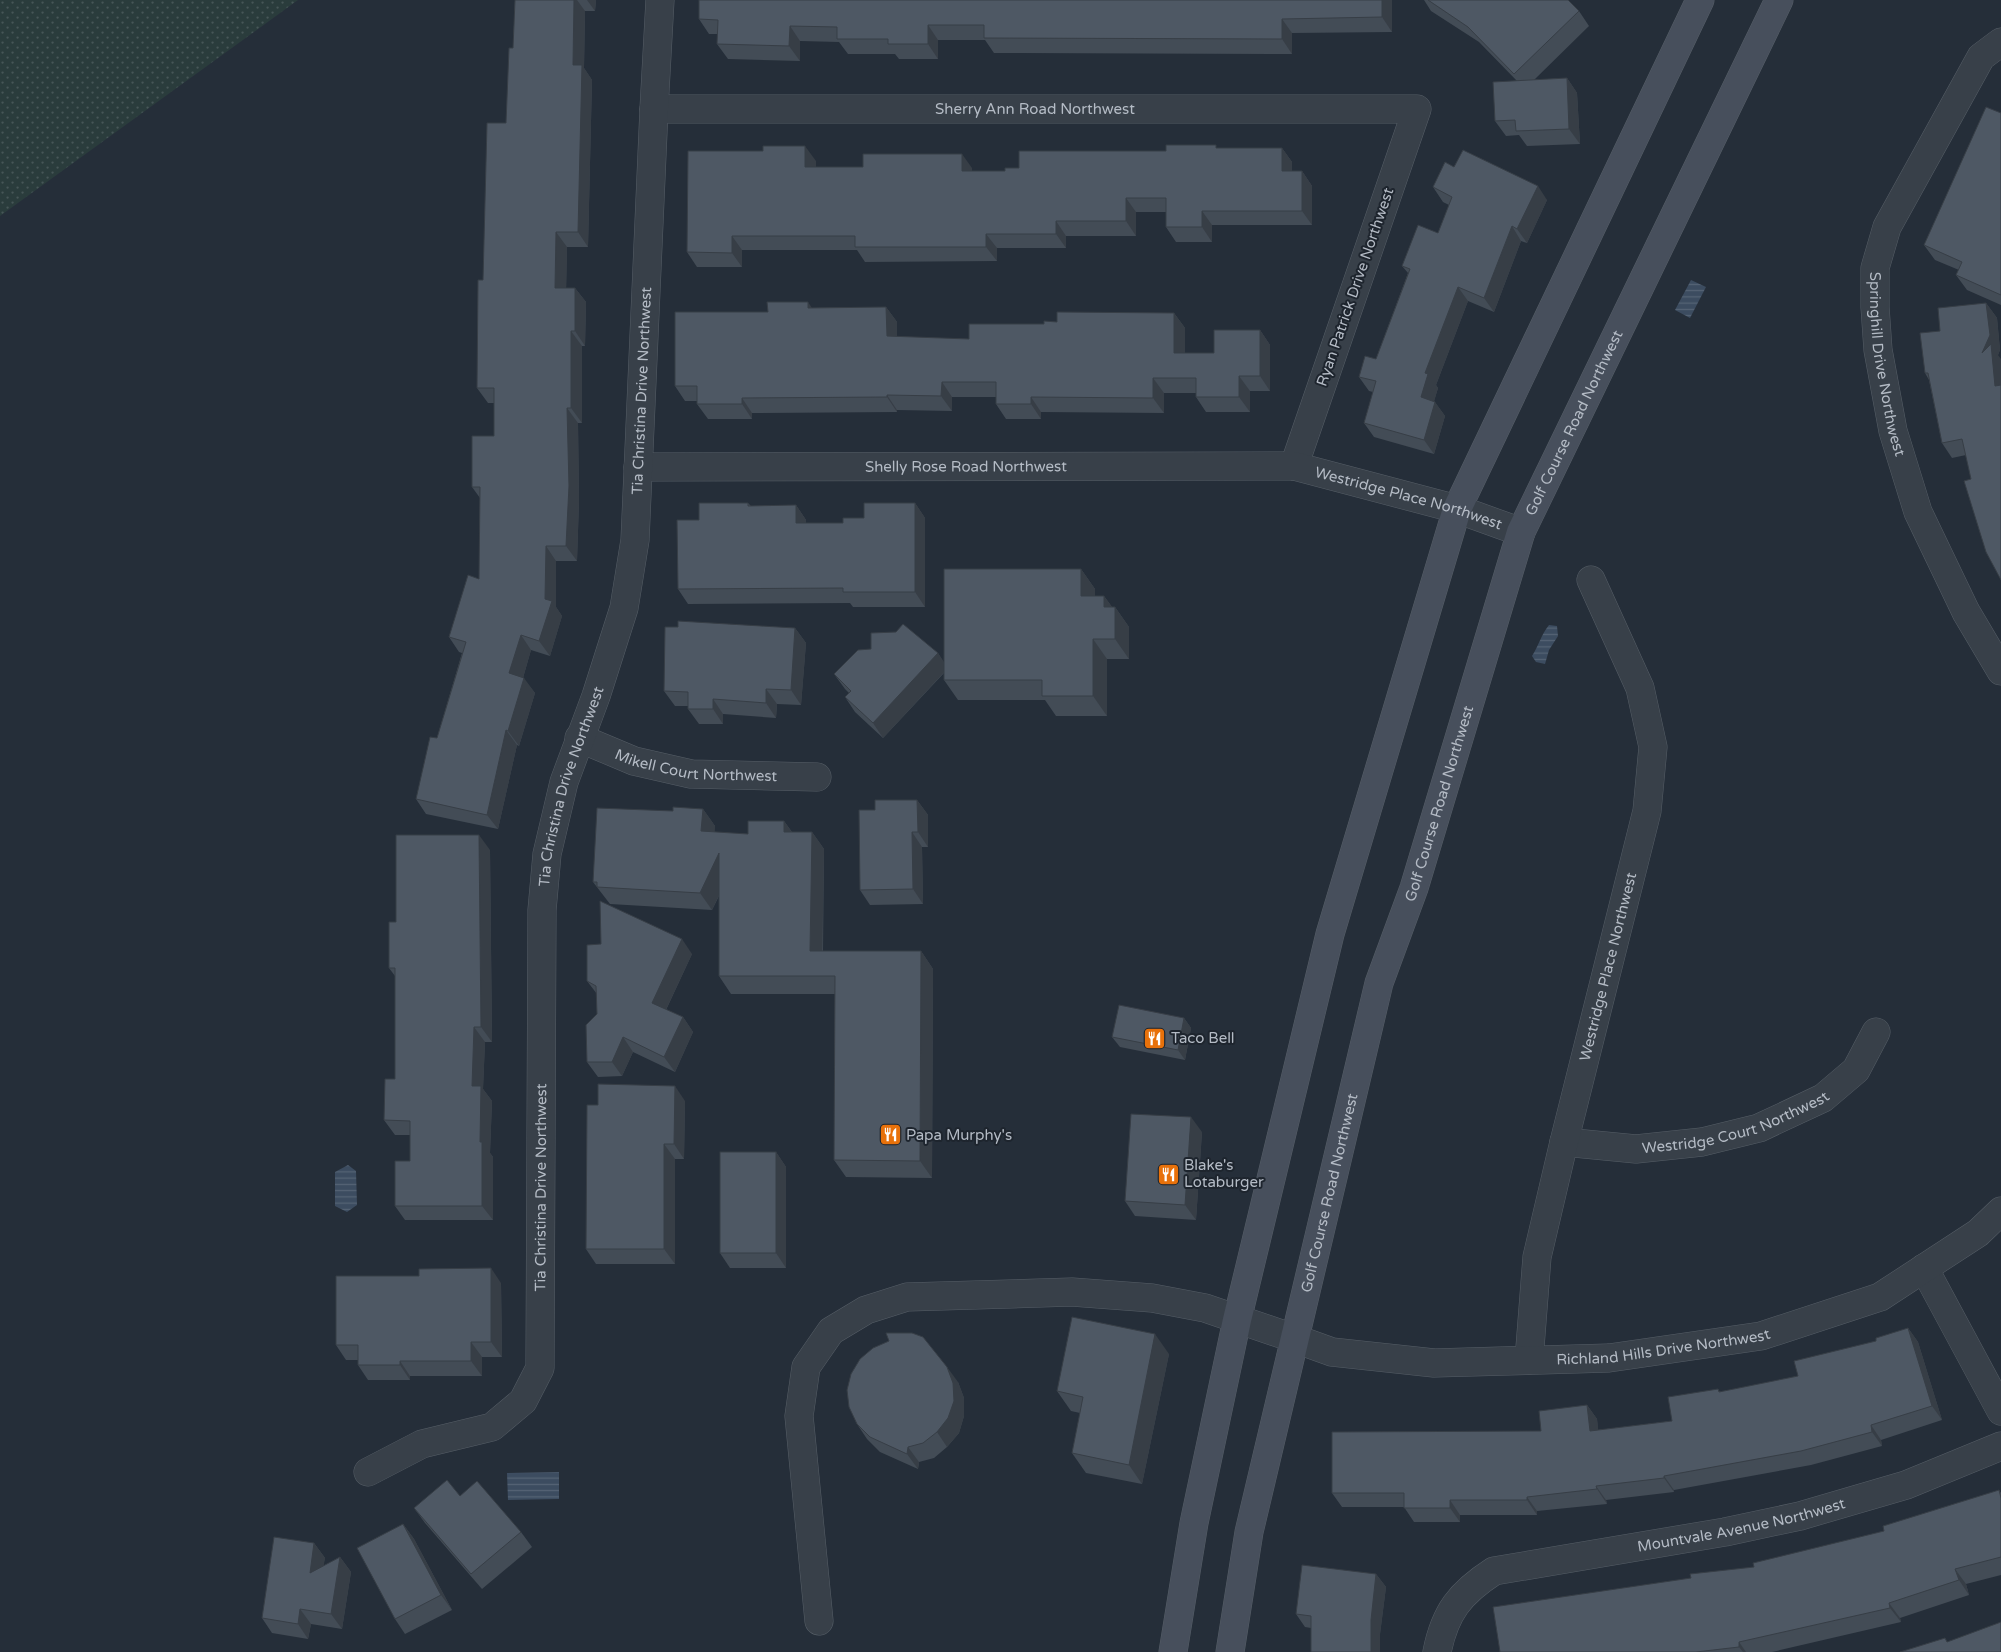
<svg xmlns="http://www.w3.org/2000/svg" width="2001" height="1652" viewBox="0 0 2001 1652" font-family="'Varela Round',sans-serif">
<style>
.grass{fill:url(#grass-dots)}
.water{fill:url(#water-rules)}
.lines{fill:none;stroke-linecap:round;stroke-linejoin:round}
.minor-casing{stroke:#565e67;stroke-width:29}
.tertiary-casing{stroke:#565e67;stroke-width:29}
.secondary-casing{stroke:#565e67;stroke-width:29}
.minor{stroke:#384049;stroke-width:28}
.tertiary{stroke:#384049;stroke-width:28}
.secondary{stroke:#474f5c;stroke-width:28}
.wall{fill:#434c56}
.shaded-wall{fill:#373e46}
.building{fill:#4e5864;stroke:#373e46}
.labels{text-anchor:middle;stroke-width:4;stroke-linejoin:round;paint-order:stroke}
.street-label{font-size:15px;fill:#b4bbc5;stroke:#1e252e}
.poi-label{font-size:15px;fill:#b4bbc5;stroke:#1e252e;text-anchor:start}
</style>
<defs>
<pattern id="grass-dots" width="8" height="8" patternUnits="userSpaceOnUse" patternTransform="scale(1.25)"><rect width="8" height="8" fill="#2a3c3c"/><path d="M2 2h.1M6 6h.1" fill="none" stroke="#465657" stroke-width="1.8" stroke-linecap="round"/></pattern>
<pattern id="water-rules" width="6" height="5" patternUnits="userSpaceOnUse" patternTransform="scale(1.25)"><rect width="6" height="5" fill="#3c4c60"/><path d="M0 2.5h6" fill="none" stroke="#566475"/></pattern>
</defs>
<rect width="100%" height="100%" fill="#252e39"/>
<polygon class="grass" points="0,0 298,0 0,216"/>
<g class="water">
<polygon points="1691,280 1706,287 1690,318 1675,310"/>
<path d="M1549,625L1557,626L1558,636L1549,650L1545,664L1536,662L1532,656C1539,645 1541,635 1549,625Z"/>
<polygon points="348,1165 356,1171 357,1205 347,1212 335,1206 335,1172"/>
<polygon points="559,1472 559,1499 508,1500 507,1473"/>
</g>
<g class="lines">
<defs>
<g id="minor">
<path id="s1" d="M2001,42L1981,57L1887,227L1875,268V307L1878,350L1893,431L1918,512L1966,612L2001,671"/>
<path id="s2" d="M654,109H1417L1294,466"/>
<path id="s3" d="M638,467L1294,466L1457,509L1521,532"/>
<path id="s4" d="M579,738L634,761L691,774L817,777"/>
<path id="s5" d="M1564,1142L1636,1149L1702,1142L1759,1128L1823,1098L1856,1070L1876,1032"/>
<polyline points="1924,1268 2001,1411"/>
<path id="s6" d="M1529,1360L1537,1257L1564,1142L1647,811L1653,747L1640,688L1591,580"/>
<path id="s7" d="M368,1472L422,1444L492,1427L523,1401L540,1368L542,910L547,854L564,782L596,696L624,608L635,540L654,109L660,0"/>
<polyline points="819,1621 799,1416 806,1367 831,1331 866,1310 907,1297 1072,1292 1152,1298 1205,1308 1293,1338"/>
<path id="s8" d="M1437,1652C1445,1612 1460,1593 1494,1571L1725,1532L1800,1516L1906,1485L2001,1446"/>
</g>
<g id="tertiary">
<path id="s9" d="M1293,1338L1332,1352L1434,1363L1609,1358L1761,1336L1880,1297L1978,1233L2001,1211"/>
</g>
<g id="secondary">
<polyline points="1173,1652 1194,1523 1237,1320 1330,934 1457,509 1700,0"/>
<path id="s10" d="M1230,1652L1249,1532L1379,983L1414,888L1521,532L1779,0"/>
</g>
</defs>
<use href="#minor" class="minor-casing"/>
<use href="#tertiary" class="tertiary-casing"/>
<use href="#secondary" class="secondary-casing"/>
<use href="#minor" class="minor"/>
<use href="#tertiary" class="tertiary"/>
<use href="#secondary" class="secondary"/>
</g>
<g class="wall">
<polygon points="515,0 596,0 595,11 585,11 584,68 592,80 588,247 567,247 566,288 575,288 586,302 585,346 582,346 582,423 578,423 579,501 577,561 556,561 556,607 562,616 550,656 531,650 523,678 535,693 519,746 517,745 498,829 426,814 416,799 437,738 462,653 459,652 449,637 479,579 480,498 472,487 494,436 494,403 488,403 477,388 483,280 506,123 513,48"/>
<polygon points="1392,0 1392,32 1292,33 1292,54 994,53 985,40 938,40 938,59 899,59 895,54 848,54 839,42 800,41 800,61 728,59 717,44 718,34 709,34 699,19"/>
<polygon points="1424,0 1568,0 1579,11 1589,26 1534,80 1567,78 1577,93 1580,144 1527,146 1519,135 1506,136 1495,121 1517,81 1479,42 1431,11"/>
<polygon points="2001,113 2001,305 1967,290 1956,275 1959,270 1935,260 1924,245"/>
<polygon points="1218,148 1282,148 1292,162 1292,171 1302,171 1312,186 1312,225 1212,225 1212,242 1176,242 1166,227 1166,212 1136,212 1136,236 1066,236 1066,248 997,248 997,261 865,262 857,250 742,250 742,267 697,267 687,252 816,161 816,167 972,168 972,171 1005,171 1019,168 1166,151"/>
<polygon points="1454,167 1547,200 1527,243 1521,241 1494,312 1468,301 1436,385 1438,388 1434,401 1445,416 1434,454 1374,437 1364,423 1373,392 1369,391 1359,377 1376,359 1408,273 1402,266 1438,233 1449,205 1443,202 1433,187"/>
<polygon points="1986,303 1997,318 2000,350 1998,355 1971,479 1966,455 1952,458 1942,443 1929,380 1925,373 1940,331"/>
<polygon points="886,307 897,322 897,337 969,339 1044,324 1057,322 1174,313 1185,328 1185,353 1214,353 1260,330 1270,345 1270,391 1250,391 1250,412 1206,412 1196,397 1196,393 1164,393 1164,413 1041,412 1041,419 1006,419 996,404 996,397 952,397 952,411 897,410 897,412 752,413 752,419 708,419 697,404 697,401 685,401 675,386 768,312 812,308"/>
<polygon points="748,503 751,506 796,505 806,520 806,523 843,523 864,518 915,503 925,518 925,607 853,607 850,603 688,604 678,589 699,520"/>
<polygon points="1081,569 1095,589 1095,596 1104,596 1112,607 1115,607 1129,627 1129,659 1107,659 1107,716 1056,716 1045,700 958,700 944,680 944,673 883,738 855,712 845,697 849,693 845,689 834,674 871,649 938,653 944,663"/>
<polygon points="795,628 806,643 801,705 777,704 776,718 723,714 723,724 699,724 688,709 688,706 675,706 664,691"/>
<polygon points="917,800 928,815 928,847 922,847 923,904 870,905 860,890 875,810"/>
<polygon points="703,809 715,826 714,832 748,834 784,821 792,832 812,832 824,849 823,951 921,951 933,969 932,1178 846,1177 834,1160 835,994 731,994 719,976 719,896 712,910 610,904 593,882 673,811"/>
<polygon points="490,850 492,1042 485,1042 483,1089 492,1101 490,1153 493,1157 493,1220 405,1220 395,1206 410,1161 410,1135 395,1135 384,1120 395,1079 395,976 389,968 396,922"/>
<polygon points="601,944 692,954 666,1010 683,1017 693,1032 675,1072 633,1052 622,1076 598,1077 587,1062 597,1014 597,994 587,981"/>
<polygon points="1184,1018 1191,1028 1185,1060 1120,1047 1112,1037"/>
<polygon points="685,1101 684,1159 675,1159 675,1264 596,1264 586,1249 598,1105"/>
<polygon points="1202,1132 1196,1220 1135,1216 1125,1201"/>
<polygon points="776,1152 786,1167 786,1268 730,1268 720,1253"/>
<polygon points="501,1283 502,1357 482,1357 482,1376 410,1376 410,1380 368,1380 358,1365 358,1360 346,1360 336,1345"/>
<polygon points="1908,1328 1918,1342 1942,1420 1881,1440 1882,1446 1811,1465 1674,1490 1674,1492 1606,1500 1607,1504 1537,1511 1537,1515 1460,1515 1460,1522 1414,1522 1404,1507 1342,1507 1332,1493 1541,1431 1587,1405 1597,1419 1598,1430 1672,1421 1718,1389 1720,1392 1798,1376 1876,1341"/>
<polygon points="1169,1354 1142,1484 1086,1473 1072,1453 1080,1413 1071,1411 1057,1391"/>
<polygon points="958,1382 964,1398 964,1416 959,1433 947,1447 934,1458 919,1462 918,1469 880,1452 867,1439 857,1424"/>
<polygon points="1999,1490 2001,1493 2001,1575 1966,1584 1969,1595 1900,1618 1901,1622 1772,1652 1500,1652 1691,1578 1754,1567 1884,1531"/>
<polygon points="460,1496 521,1532 532,1547 482,1589 425,1523 414,1508"/>
<polygon points="403,1524 414,1539 452,1610 405,1634 395,1619"/>
<polygon points="314,1543 325,1558 323,1566 340,1557 351,1572 342,1629 311,1624 308,1639 272,1633 262,1618"/>
<polygon points="1376,1574 1386,1587 1380,1634 1380,1652 1311,1628 1305,1627 1296,1614"/>
</g>
<g class="shaded-wall">
<polygon points="574,0 577,0 585,11 584,68 592,80 588,247 578,232 573,65"/>
<polygon points="587,0 596,0 595,11"/>
<polygon points="1382,0 1392,0 1392,32 1382,17"/>
<polygon points="1282,19 1292,33 1292,54 1282,39"/>
<polygon points="928,25 938,40 938,59 928,44"/>
<polygon points="790,26 800,41 800,61 789,46"/>
<polygon points="1567,78 1577,93 1580,144 1569,129"/>
<polygon points="805,146 816,161 816,181 805,167"/>
<polygon points="1282,148 1292,162 1292,186 1282,171"/>
<polygon points="962,154 972,168 972,186 962,171"/>
<polygon points="1302,171 1312,186 1312,225 1302,211"/>
<polygon points="1538,186 1547,200 1527,243 1517,229"/>
<polygon points="1126,198 1136,212 1136,236 1126,221"/>
<polygon points="1202,211 1212,225 1212,242 1202,227"/>
<polygon points="1056,221 1066,236 1066,248 1056,234"/>
<polygon points="1512,226 1521,241 1494,312 1484,298"/>
<polygon points="556,232 567,247 566,302 555,288"/>
<polygon points="986,234 997,248 997,261 986,247"/>
<polygon points="732,236 742,250 742,267 732,253"/>
<polygon points="1458,287 1468,301 1436,385 1438,388 1431,412 1421,397 1425,373"/>
<polygon points="575,288 586,302 585,346 575,331"/>
<polygon points="808,302 818,317 808,308"/>
<polygon points="1986,303 1997,318 2000,350 1998,355 2001,359 2001,395 1995,386 1982,353"/>
<polygon points="886,307 897,322 897,351 887,336"/>
<polygon points="1174,313 1185,328 1185,368 1174,353"/>
<polygon points="1260,330 1270,345 1270,391 1260,376"/>
<polygon points="571,331 582,346 582,423 571,408"/>
<polygon points="1239,376 1250,391 1250,412 1239,397"/>
<polygon points="1153,378 1164,393 1164,413 1153,398"/>
<polygon points="942,382 952,397 952,411 941,396"/>
<polygon points="887,395 897,410 897,412 887,397"/>
<polygon points="1031,397 1041,412 1041,419 1031,404"/>
<polygon points="742,398 752,413 752,419 742,404"/>
<polygon points="1435,402 1445,416 1434,454 1424,440"/>
<polygon points="567,408 578,423 579,501 577,561 566,546"/>
<polygon points="915,503 925,518 925,607 915,592"/>
<polygon points="796,505 806,520 806,538 796,523"/>
<polygon points="546,546 556,561 556,607 562,616 550,656 539,641 545,599"/>
<polygon points="1081,569 1095,589 1095,616 1081,596"/>
<polygon points="1104,596 1115,611 1115,607 1129,627 1129,659 1115,639 1104,607"/>
<polygon points="795,628 806,643 801,705 791,690"/>
<polygon points="521,635 531,650 520,688 509,673"/>
<polygon points="1093,639 1107,659 1107,716 1093,696"/>
<polygon points="938,653 948,668 883,738 873,723"/>
<polygon points="524,678 535,693 519,746 508,731"/>
<polygon points="766,689 777,704 776,718 766,703"/>
<polygon points="713,699 723,714 723,724 713,709"/>
<polygon points="506,730 517,745 498,829 487,815"/>
<polygon points="917,800 928,815 928,847 918,832"/>
<polygon points="703,809 715,826 714,848 701,831"/>
<polygon points="784,821 796,838 784,832"/>
<polygon points="812,832 824,849 822,968 810,951"/>
<polygon points="912,832 922,847 923,904 913,889"/>
<polygon points="479,835 490,850 492,1042 481,1027"/>
<polygon points="719,853 731,870 712,910 700,893"/>
<polygon points="682,939 692,954 662,1018 652,1003"/>
<polygon points="921,951 933,969 932,1178 920,1161"/>
<polygon points="683,1017 693,1032 675,1072 664,1057"/>
<polygon points="1184,1018 1191,1028 1185,1060 1178,1050"/>
<polygon points="474,1027 485,1042 483,1089 492,1101 490,1153 493,1157 493,1220 482,1206 472,1086"/>
<polygon points="623,1037 633,1052 622,1076 612,1062"/>
<polygon points="675,1086 685,1101 684,1159 674,1144"/>
<polygon points="1191,1117 1202,1132 1196,1220 1185,1205"/>
<polygon points="664,1144 675,1159 675,1264 664,1249"/>
<polygon points="776,1152 786,1167 786,1268 776,1253"/>
<polygon points="491,1268 501,1283 502,1357 491,1342"/>
<polygon points="1908,1328 1918,1342 1942,1420 1932,1406"/>
<polygon points="1155,1334 1169,1354 1142,1484 1129,1465"/>
<polygon points="471,1342 482,1357 482,1376 471,1361"/>
<polygon points="400,1361 410,1376 410,1380 400,1365"/>
<polygon points="947,1367 958,1382 964,1398 964,1416 959,1433 947,1447 937,1432"/>
<polygon points="1587,1405 1597,1419 1600,1445 1590,1431"/>
<polygon points="1871,1425 1881,1440 1882,1446 1872,1432"/>
<polygon points="908,1447 919,1462 918,1469 907,1454"/>
<polygon points="1664,1476 1674,1490 1674,1492 1664,1478"/>
<polygon points="1596,1486 1606,1500 1607,1504 1597,1489"/>
<polygon points="1527,1497 1537,1511 1537,1515 1527,1500"/>
<polygon points="1450,1500 1460,1515 1460,1522 1450,1508"/>
<polygon points="403,1524 414,1539 452,1610 441,1595"/>
<polygon points="314,1543 325,1558 320,1588 310,1573"/>
<polygon points="340,1557 351,1572 342,1629 331,1614"/>
<polygon points="1955,1569 1966,1584 1969,1595 1959,1580"/>
<polygon points="1376,1574 1386,1587 1380,1634 1380,1652 1371,1652 1371,1620"/>
<polygon points="1889,1603 1900,1618 1901,1622 1890,1608"/>
<polygon points="300,1609 311,1624 308,1639 298,1624"/>
<polygon points="1739,1642 1746,1652 1743,1652 1739,1647"/>
</g>
<g class="building">
<polygon points="515,0 574,0 573,65 582,65 578,232 556,232 555,288 575,288 575,331 571,331 571,408 567,408 569,486 566,546 546,546 545,599 552,601 539,641 521,635 509,673 524,678 508,731 506,730 487,815 416,799 430,737 437,738 466,642 449,637 468,575 479,579 480,487 472,487 472,436 494,436 494,388 477,388 478,280 483,280 487,123 506,123 509,48 513,48"/>
<polygon points="699,0 1382,0 1382,17 1282,19 1282,39 984,38 984,25 928,25 928,44 888,44 888,39 837,39 837,27 790,26 789,46 717,44 718,20 699,19"/>
<polygon points="1428,0 1568,0 1579,11 1514,74 1468,27"/>
<polygon points="1567,78 1569,129 1516,131 1515,120 1495,121 1493,82"/>
<polygon points="1986,107 2001,113 2001,295 1956,275 1962,262 1924,245"/>
<polygon points="1166,145 1216,145 1216,148 1282,148 1282,171 1302,171 1302,211 1202,211 1202,227 1166,227 1166,198 1126,198 1126,221 1056,221 1056,234 986,234 986,247 855,247 855,236 732,236 732,253 687,252 688,151 763,151 763,146 805,146 805,167 863,167 863,154 962,154 962,171 1005,171 1005,168 1019,168 1019,151 1166,151"/>
<polygon points="1463,150 1538,186 1517,229 1512,226 1484,298 1458,287 1425,373 1428,374 1421,397 1435,402 1424,440 1364,423 1376,381 1359,377 1365,356 1376,359 1410,269 1402,266 1418,225 1438,233 1452,197 1433,187 1445,162 1454,167"/>
<polygon points="767,302 808,302 808,308 886,307 887,336 969,339 969,324 1044,324 1044,321 1057,322 1057,312 1174,313 1174,353 1214,353 1214,330 1260,330 1260,376 1239,376 1239,397 1196,397 1196,378 1153,378 1153,398 1031,397 1031,404 996,404 996,382 942,382 941,396 887,395 887,397 742,398 742,404 697,404 697,386 675,386 675,312 768,312"/>
<polygon points="1986,303 1990,335 1982,353 1991,344 1995,386 2001,385 2001,580 1986,552 1964,481 1971,479 1962,439 1942,443 1928,373 1925,373 1920,333 1940,331 1938,308"/>
<polygon points="699,503 748,503 748,506 796,505 796,523 843,523 843,518 864,518 864,503 915,503 915,592 843,592 843,588 678,589 677,520 699,520"/>
<polygon points="944,569 1081,569 1081,596 1104,596 1104,607 1115,607 1115,639 1093,639 1093,696 1042,696 1042,680 944,680"/>
<polygon points="678,621 795,628 791,690 766,689 766,703 713,699 713,709 688,709 688,692 664,691 665,627 678,627"/>
<polygon points="903,624 938,653 873,723 845,697 851,691 834,674 858,650 871,649 871,633 896,632"/>
<polygon points="875,800 917,800 918,832 912,832 913,889 860,890 859,810 875,810"/>
<polygon points="673,807 703,809 701,831 748,834 748,821 784,821 784,832 812,832 810,951 921,951 920,1161 834,1160 835,976 719,976 719,853 700,893 597,887 597,882 593,882 597,808 673,811"/>
<polygon points="396,835 479,835 481,1027 474,1027 472,1086 481,1086 480,1142 482,1142 482,1206 395,1206 395,1161 410,1161 410,1121 384,1120 385,1079 395,1079 395,968 389,968 389,922 396,922"/>
<polygon points="600,901 682,939 652,1003 683,1017 664,1057 623,1037 612,1062 587,1062 586,1025 597,1014 596,986 587,981 587,945 601,944"/>
<polygon points="1119,1005 1184,1018 1178,1050 1112,1037"/>
<polygon points="598,1084 675,1086 674,1144 664,1144 664,1249 586,1249 587,1105 598,1105"/>
<polygon points="1131,1114 1191,1117 1185,1205 1125,1201"/>
<rect x="720" y="1152" width="56" height="101"/>
<polygon points="491,1268 491,1342 471,1342 471,1361 400,1361 400,1365 358,1365 358,1345 336,1345 336,1276 419,1276 419,1269"/>
<polygon points="1072,1317 1155,1334 1129,1465 1072,1453 1083,1397 1057,1391"/>
<polygon points="1908,1328 1932,1406 1871,1425 1872,1432 1801,1451 1664,1476 1664,1478 1596,1486 1597,1489 1527,1497 1527,1500 1450,1500 1450,1508 1404,1508 1404,1493 1332,1493 1332,1432 1541,1431 1539,1411 1587,1405 1590,1431 1672,1421 1668,1397 1718,1389 1719,1392 1798,1376 1794,1361 1876,1341 1876,1338"/>
<polygon points="886,1333 912,1333 923,1337 947,1367 953,1383 954,1401 948,1418 937,1432 923,1443 908,1447 907,1454 870,1437 857,1424 849,1407 847,1390 851,1374 860,1359 873,1348 889,1341"/>
<polygon points="447,1480 460,1496 477,1481 521,1532 471,1574 414,1508"/>
<polygon points="1999,1490 2001,1498 2001,1557 1955,1569 1959,1580 1889,1603 1890,1608 1739,1642 1739,1647 1696,1652 1500,1652 1493,1607 1691,1578 1690,1574 1754,1567 1753,1563 1884,1531 1883,1526"/>
<polygon points="403,1524 441,1595 395,1619 357,1548"/>
<polygon points="274,1537 314,1543 310,1573 340,1557 331,1614 300,1609 298,1624 262,1618"/>
<polygon points="1302,1565 1376,1574 1371,1620 1371,1652 1311,1652 1311,1616 1296,1614"/>
<polygon points="2001,1622 2001,1652 1900,1652 1945,1638 1947,1642"/>
</g>
<defs>
<symbol id="restaurant-square" viewBox="-11 -11 22 22"><rect x="-9" y="-9" width="18" height="18" rx="4" fill="#e8710a" stroke="#1e252e"/><path d="M-5-6h1v4h1v-4h1v4h1v-4h1v5L-1.5 .5V6h-2V.5L-5-1ZM5-6V6H3V1.5H1.5Q1.5-4 5-6Z" fill="#fff"/></symbol>
</defs>
<g fill-rule="evenodd">
<use href="#restaurant-square" x="1142" y="1026" width="25" height="25"/>
<use href="#restaurant-square" x="878" y="1122" width="25" height="25"/>
<use href="#restaurant-square" x="1156" y="1162" width="25" height="25"/>
</g>
<g class="labels">
<g class="street-label">
<text dy="5" stroke="none"><textPath href="#s2" startOffset="381">Sherry Ann Road Northwest</textPath></text>
<text transform="translate(1355 287) rotate(-71)" y="5">Ryan Patrick Drive Northwest</text>
<text dy="5" stroke="none"><textPath href="#s1" startOffset="359">Springhill Drive Northwest</textPath></text>
<text dy="5" stroke="none"><textPath href="#s7" startOffset="1201">Tia Christina Drive Northwest</textPath></text>
<text dy="5" stroke="none"><textPath href="#s10" startOffset="1280">Golf Course Road Northwest</textPath></text>
<text dy="5" stroke="none"><textPath href="#s3" startOffset="328">Shelly Rose Road Northwest</textPath></text>
<text dy="5" stroke="none"><textPath href="#s3" startOffset="775">Westridge Place Northwest</textPath></text>
<text dy="5" stroke="none"><textPath href="#s4" startOffset="122">Mikell Court Northwest</textPath></text>
<text dy="5" stroke="none"><textPath href="#s7" startOffset="796">Tia Christina Drive Northwest</textPath></text>
<text dy="5" stroke="none"><textPath href="#s10" startOffset="875">Golf Course Road Northwest</textPath></text>
<text dy="5" stroke="none"><textPath href="#s6" startOffset="402">Westridge Place Northwest</textPath></text>
<text dy="5" stroke="none"><textPath href="#s5" startOffset="176">Westridge Court Northwest</textPath></text>
<text dy="5" stroke="none"><textPath href="#s7" startOffset="391">Tia Christina Drive Northwest</textPath></text>
<text dy="5" stroke="none"><textPath href="#s10" startOffset="470">Golf Course Road Northwest</textPath></text>
<text dy="5" stroke="none"><textPath href="#s9" startOffset="374">Richland Hills Drive Northwest</textPath></text>
<text dy="5" stroke="none"><textPath href="#s8" startOffset="354">Mountvale Avenue Northwest</textPath></text>
</g>
<g class="poi-label">
<text x="1171" y="1043">Taco Bell</text>
<text x="906" y="1140">Papa Murphy's</text>
<text x="1184" y="1170">Blake's<tspan x="1184" dy="17">Lotaburger</tspan></text>
</g>
</g>
</svg>
